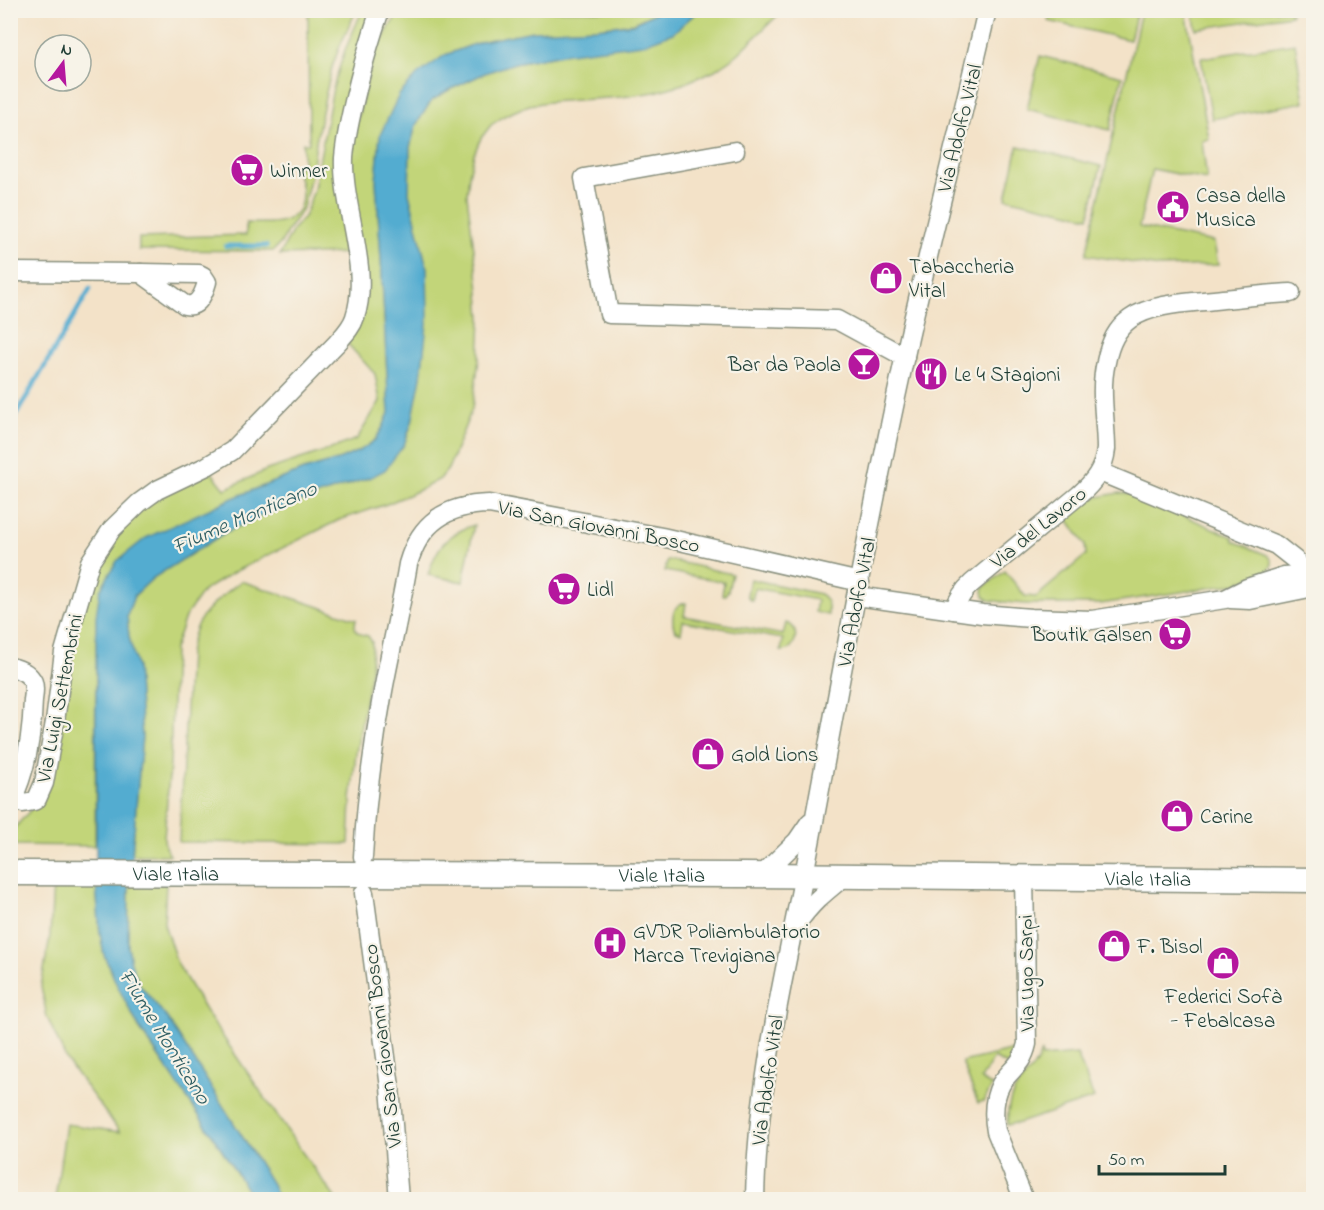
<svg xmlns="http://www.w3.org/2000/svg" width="1324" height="1210" viewBox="0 0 1324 1210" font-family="'Indie Flower',sans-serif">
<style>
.green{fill:#c2d579;stroke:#708956;stroke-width:1.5}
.water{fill:#53acd0;stroke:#397482;stroke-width:1.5}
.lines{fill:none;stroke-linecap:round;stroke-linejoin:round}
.stream{stroke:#53acd0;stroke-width:5}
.minor-casing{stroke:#89907e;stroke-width:21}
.major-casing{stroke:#89907e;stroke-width:27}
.minor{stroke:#fff;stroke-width:18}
.major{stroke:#fff;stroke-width:24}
.labels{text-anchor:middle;stroke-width:4.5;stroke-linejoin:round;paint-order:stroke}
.street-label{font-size:21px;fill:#1f3d34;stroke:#f7f3e8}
.poi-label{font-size:21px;fill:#1f3d34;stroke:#f7f3e8;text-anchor:start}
.water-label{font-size:22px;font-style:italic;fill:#2f5e63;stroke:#f7f3e8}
</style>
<rect width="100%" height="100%" fill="#f7f3e8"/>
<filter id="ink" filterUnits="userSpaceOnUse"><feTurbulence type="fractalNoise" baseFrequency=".0167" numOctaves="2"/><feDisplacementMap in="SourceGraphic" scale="12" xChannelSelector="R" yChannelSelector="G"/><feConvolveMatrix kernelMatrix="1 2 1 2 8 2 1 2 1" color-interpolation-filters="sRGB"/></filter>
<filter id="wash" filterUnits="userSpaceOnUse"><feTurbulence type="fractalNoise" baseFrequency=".008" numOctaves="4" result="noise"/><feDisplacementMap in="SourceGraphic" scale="24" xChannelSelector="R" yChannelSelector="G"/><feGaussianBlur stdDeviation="1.35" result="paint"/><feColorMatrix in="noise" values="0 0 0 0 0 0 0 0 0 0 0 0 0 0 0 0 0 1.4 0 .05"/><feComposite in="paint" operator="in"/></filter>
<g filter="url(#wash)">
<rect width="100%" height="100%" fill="#f3e2c8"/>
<g class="green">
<path d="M404,10L659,11L633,23L597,28L533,31L483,41L445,55L380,135L376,181L381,259L389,413L383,427L375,440L361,450L341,459L301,471L233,498L204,512L96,616L95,846L11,845V832L34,806L92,567L135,510L209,469L225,489L267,470L331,449L357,439L380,401L375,374L345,341L354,331L349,152L374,53C385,39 389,21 404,10Z"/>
<polygon points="1051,10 1137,10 1137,11 1130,40 1048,21"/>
<polygon points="1290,10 1291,15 1196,29 1193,11"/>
<path d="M308,11H356L339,48L332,67L325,97L316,141L313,167L303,208L288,230L281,243L273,251L139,250V238L246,235V223C264,223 289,227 299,209C302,202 303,193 301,185C300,179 297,173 297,167L303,166V143H309Z"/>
<polygon points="362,11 376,11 343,126 353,253 280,255 294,228 304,217 308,207 314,189 333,88 345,50"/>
<polygon points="698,11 782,11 738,54 715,70 683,84 655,92 622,97 548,102 529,105 506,115 491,125 481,138 474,154 469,175 467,195 478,281 481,318 479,359 472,409 448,469 440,479 422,489 387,504 339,520 234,572 203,591 185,617 174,649 170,764 164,838 165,847 170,855 132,855 142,736 137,667 129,637 127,616 134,596 153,578 226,532 272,511 371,477 404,445 412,422 421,377 427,268 409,193 410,147 416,125 431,101 447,91 485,73 515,63 673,33"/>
<polygon points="1141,11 1186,11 1209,139 1202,141 1207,180 1152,169 1139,227 1214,242 1218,265 1159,267 1086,255"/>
<polygon points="1295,43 1304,102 1212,119 1201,58"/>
<polygon points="1040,56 1122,76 1110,130 1027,109"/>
<polygon points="1018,146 1101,166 1089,217 1006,198"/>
<path d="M1119,493L1130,494L1153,502L1233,537L1234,541L1267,555C1274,560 1273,565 1268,571L1235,584L1100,604H1026L994,601L988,600L984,596L983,591L984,587L1005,571L1025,596L1036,597L1086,555L1085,544L1065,515L1097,497Z"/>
<path d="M474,525L463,582L428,575C436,548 446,534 474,525Z"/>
<polygon points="669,560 732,574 728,591 725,595 722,595 724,582 665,571 667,561"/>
<path d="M750,579L820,594C828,599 829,606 828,615L815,612L817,600L755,588L752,600H750L747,595Z"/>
<path d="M241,581L356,619C353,631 356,633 368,636L372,642L371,670L356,753L351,799L349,844L179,842L189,653C191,644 193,634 197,625C207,607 225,594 241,581Z"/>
<path d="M686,603L684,616L783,635L786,623C789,624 793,625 794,629C799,639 791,652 781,651L783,639L683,621L681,633L676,631L674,628C671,617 673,604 686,603Z"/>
<polygon points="53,884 96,885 100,934 104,955 117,985 139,1028 215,1139 253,1199 55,1199 66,1124 120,1132 67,1061 47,1017 41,986 50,937"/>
<polygon points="166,884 164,924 177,963 206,1012 302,1152 336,1199 278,1199 272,1184 196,1063 167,1018 139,984 131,963 128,947 129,886"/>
<polygon points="1019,1049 1007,1065 994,1058 981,1079 992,1086 984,1101 978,1103 962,1062"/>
<path d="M1041,1052L1042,1057L1077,1054L1094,1098L1016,1124L1015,1123L1007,1125C1008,1114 1008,1102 1014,1092C1023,1075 1035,1072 1041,1052Z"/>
</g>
<polygon class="water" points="659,11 698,11 673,33 643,44 562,54 515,63 485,73 447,91 431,101 416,125 410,147 409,193 427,268 428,316 421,377 412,422 404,445 385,470 371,477 272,511 226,532 153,578 134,596 127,615 129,637 137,667 142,736 132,855 129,886 128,947 131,963 139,984 167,1018 196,1063 272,1184 278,1199 253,1199 215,1139 139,1027 117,985 104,955 100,934 96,885 96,616 100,590 117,561 146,538 233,498 301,471 341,459 361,450 375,440 383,427 389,413 381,259 376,181 380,135 399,95 417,75 445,55 483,41 533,31 597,28 633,24"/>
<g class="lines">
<g class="stream">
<polyline points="226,246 266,246"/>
<polyline points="10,425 90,289"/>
</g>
</g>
</g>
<g filter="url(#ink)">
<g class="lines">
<defs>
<g id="minor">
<polyline points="735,151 584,178 609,314 837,320 905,357"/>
<polyline points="10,272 141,273"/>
<path d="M141,273L199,274L203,276L207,282C204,293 198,308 185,305Z"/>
<polyline points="1100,472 1276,545 1295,560 1307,574 1314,576"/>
<polyline points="857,596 982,614 1031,618 1092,620 1225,599 1247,588 1284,576 1307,574"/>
<polyline points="1230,599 1250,600 1314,587"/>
<path d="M954,610C958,599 963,591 972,583L1079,495C1094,482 1104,469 1106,449C1106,420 1099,391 1106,362C1109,346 1116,329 1130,319C1154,302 1194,303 1223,299C1245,297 1268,294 1291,293"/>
<path d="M10,667C20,669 29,673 33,682C35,688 34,694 33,700C32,735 26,773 10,804"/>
<path d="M12,801L23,803L34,801L37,799L44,783L55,722L64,652L90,562L112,529L139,503L157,490L207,466L232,451L337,343C344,335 352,327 355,317C371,270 342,207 344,158C346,132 353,106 359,81C365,57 372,34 380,10"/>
<path d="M363,857C366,801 373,746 383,691C391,648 401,606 408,564C420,522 447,505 489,504L662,537L860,582"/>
<polyline points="762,875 797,841 810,822"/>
<polyline points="364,893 390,1087 399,1200"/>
<path d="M796,925C812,902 824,893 845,876"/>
<path d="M755,1200C757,1073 791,951 813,827C842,671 870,515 904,360C930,243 960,127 987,10"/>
<path d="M1024,1200L996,1131C993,1115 993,1099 1001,1084C1011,1068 1022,1066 1027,1044L1024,877"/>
</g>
<g id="major">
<path id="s1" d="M10,873L743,875L1314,880"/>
</g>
</defs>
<use href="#minor" class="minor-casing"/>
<use href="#major" class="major-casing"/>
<use href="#minor" class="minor"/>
<use href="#major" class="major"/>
</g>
</g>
<defs>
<symbol id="supermarket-disc" viewBox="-11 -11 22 22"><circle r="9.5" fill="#b5179e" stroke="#f7f3e8"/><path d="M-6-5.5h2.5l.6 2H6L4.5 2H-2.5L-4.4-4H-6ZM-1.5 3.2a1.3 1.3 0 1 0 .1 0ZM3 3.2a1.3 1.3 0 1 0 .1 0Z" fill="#fff"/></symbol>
<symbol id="civic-disc" viewBox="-11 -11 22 22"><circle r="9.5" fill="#b5179e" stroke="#f7f3e8"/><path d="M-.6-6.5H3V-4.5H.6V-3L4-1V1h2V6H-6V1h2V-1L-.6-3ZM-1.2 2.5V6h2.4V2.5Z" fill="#fff"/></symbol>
<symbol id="shop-disc" viewBox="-11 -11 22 22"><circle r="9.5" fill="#b5179e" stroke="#f7f3e8"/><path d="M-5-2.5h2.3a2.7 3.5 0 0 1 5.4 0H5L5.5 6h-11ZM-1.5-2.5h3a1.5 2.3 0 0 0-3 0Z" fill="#fff"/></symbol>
<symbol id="bar-disc" viewBox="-11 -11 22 22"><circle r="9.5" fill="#b5179e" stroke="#f7f3e8"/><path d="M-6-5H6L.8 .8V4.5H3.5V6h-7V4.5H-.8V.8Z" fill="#fff"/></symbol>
<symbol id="restaurant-disc" viewBox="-11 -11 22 22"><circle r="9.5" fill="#b5179e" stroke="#f7f3e8"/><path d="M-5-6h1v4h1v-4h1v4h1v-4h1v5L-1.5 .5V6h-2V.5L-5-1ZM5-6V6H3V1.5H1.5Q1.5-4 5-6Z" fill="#fff"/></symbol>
<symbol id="hospital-disc" viewBox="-11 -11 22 22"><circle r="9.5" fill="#b5179e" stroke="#f7f3e8"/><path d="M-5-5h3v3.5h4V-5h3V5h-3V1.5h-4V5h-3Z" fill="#fff"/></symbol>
</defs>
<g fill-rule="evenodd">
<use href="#supermarket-disc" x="228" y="151" width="38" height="38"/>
<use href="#civic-disc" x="1154" y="188" width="38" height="38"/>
<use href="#shop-disc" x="867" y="259" width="38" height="38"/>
<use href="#bar-disc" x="845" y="345" width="38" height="38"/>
<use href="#restaurant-disc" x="912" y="355" width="38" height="38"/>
<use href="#supermarket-disc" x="545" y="570" width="38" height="38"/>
<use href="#supermarket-disc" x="1156" y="615" width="38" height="38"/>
<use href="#shop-disc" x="689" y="735" width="38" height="38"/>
<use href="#shop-disc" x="1158" y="797" width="38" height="38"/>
<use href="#hospital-disc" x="591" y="924" width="38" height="38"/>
<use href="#shop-disc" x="1095" y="927" width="38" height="38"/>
<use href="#shop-disc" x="1204" y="944" width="38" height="38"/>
</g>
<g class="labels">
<g class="street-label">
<text transform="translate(959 128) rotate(-76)" y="7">Via Adolfo Vital</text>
<text transform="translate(599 526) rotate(11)" y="7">Via San Giovanni Bosco</text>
<text transform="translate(1038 527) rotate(-39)" y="7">Via del Lavoro</text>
<text transform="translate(856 602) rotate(-79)" y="7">Via Adolfo Vital</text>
<text transform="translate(59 698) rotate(-79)" y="7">Via Luigi Settembrini</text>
<text dy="7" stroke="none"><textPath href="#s1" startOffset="166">Viale Italia</textPath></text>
<text dy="7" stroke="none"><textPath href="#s1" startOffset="652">Viale Italia</textPath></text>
<text dy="7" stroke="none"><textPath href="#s1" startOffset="1138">Viale Italia</textPath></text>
<text transform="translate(1026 973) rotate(-91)" y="7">Via Ugo Sarpi</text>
<text transform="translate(382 1046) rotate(-97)" y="7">Via San Giovanni Bosco</text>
<text transform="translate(767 1080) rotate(-82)" y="7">Via Adolfo Vital</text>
</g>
<g class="poi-label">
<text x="270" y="177">Winner</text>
<text x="1196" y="202">Casa della<tspan x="1196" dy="24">Musica</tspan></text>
<text x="909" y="273">Tabaccheria<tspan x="909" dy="24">Vital</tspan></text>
<text x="841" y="371" text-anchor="end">Bar da Paola</text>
<text x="954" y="381">Le 4 Stagioni</text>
<text x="587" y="596">Lidl</text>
<text x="1152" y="641" text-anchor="end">Boutik Galsen</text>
<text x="731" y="761">Gold Lions</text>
<text x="1200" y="823">Carine</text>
<text x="633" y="938">GVDR Poliambulatorio<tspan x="633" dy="24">Marca Trevigiana</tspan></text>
<text x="1137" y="953">F. Bisol</text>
<text x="1223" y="1003" text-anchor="middle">Federici Sofà<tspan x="1223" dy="24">- Febalcasa</tspan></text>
</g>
<g class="water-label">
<text transform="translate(244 516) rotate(-23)" y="8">Fiume Monticano</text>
<text transform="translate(166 1036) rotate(58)" y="8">Fiume Monticano</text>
</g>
</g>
<rect width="1324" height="1210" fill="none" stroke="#f7f3e8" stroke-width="36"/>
<g transform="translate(63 63) rotate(16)"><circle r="28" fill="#f7f3e8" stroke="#a1aaa0" stroke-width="1.5"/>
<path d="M0-4.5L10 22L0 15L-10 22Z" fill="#b5179e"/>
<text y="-9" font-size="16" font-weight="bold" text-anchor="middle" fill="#1f3d34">N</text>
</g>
<path d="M1099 1165v9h126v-9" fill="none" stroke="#1f3d34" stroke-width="3"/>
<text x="1108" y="1165" font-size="18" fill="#1f3d34" stroke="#f7f3e8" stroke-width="4.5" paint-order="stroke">50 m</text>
</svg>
